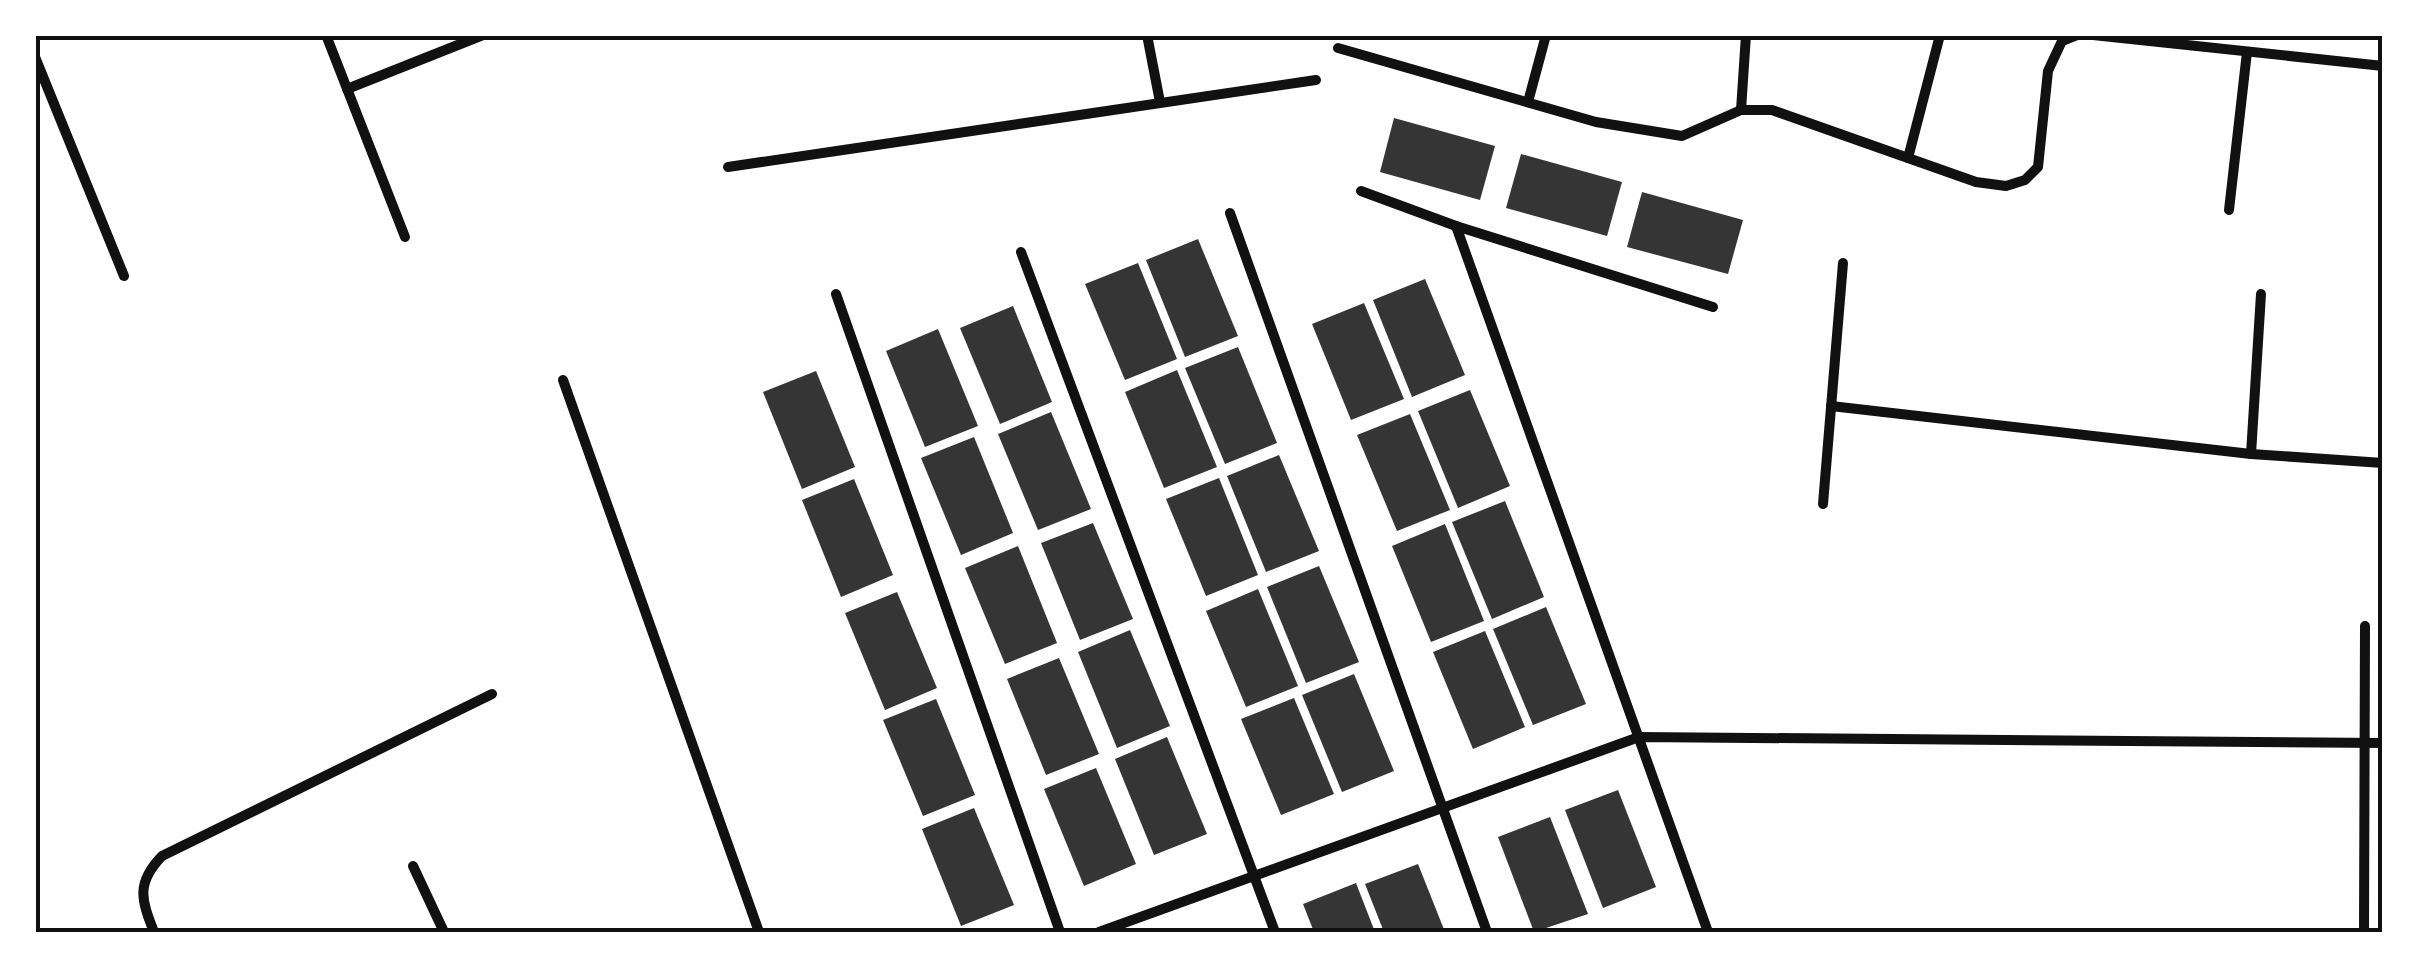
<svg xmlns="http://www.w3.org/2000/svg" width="2418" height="967" viewBox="0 0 2418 967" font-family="'Fira Sans Condensed',sans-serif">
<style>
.building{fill:#353535}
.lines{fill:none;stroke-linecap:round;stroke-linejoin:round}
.minor{stroke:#111;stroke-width:10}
.neatline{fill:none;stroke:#111;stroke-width:4}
</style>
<rect width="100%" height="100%" fill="#fff"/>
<g class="building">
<polygon points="1394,118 1495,146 1480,200 1380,172"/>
<polygon points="1521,154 1622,182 1607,236 1506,208"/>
<polygon points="1642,192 1743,220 1728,274 1627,247"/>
<polygon points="1198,239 1238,336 1185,357 1146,260"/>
<polygon points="1138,263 1177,359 1125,380 1085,284"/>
<polygon points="1425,279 1465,375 1412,397 1373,300"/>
<polygon points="1364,303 1404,399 1351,420 1312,324"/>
<polygon points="1013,306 1052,402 1000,424 960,328"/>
<polygon points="938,329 978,426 925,447 886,351"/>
<polygon points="1238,347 1277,443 1225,464 1185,368"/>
<polygon points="1177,370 1217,467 1164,488 1125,392"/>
<polygon points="816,371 855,467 802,489 763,392"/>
<polygon points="1470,390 1510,486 1458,508 1418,411"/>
<polygon points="1051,412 1091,509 1038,530 998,434"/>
<polygon points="1410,414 1450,510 1397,531 1357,435"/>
<polygon points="974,437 1013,533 961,555 921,458"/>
<polygon points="1279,455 1319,551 1266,572 1227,476"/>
<polygon points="1219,478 1258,575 1206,596 1166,499"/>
<polygon points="854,479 893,575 841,597 802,500"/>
<polygon points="1505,501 1544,597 1492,619 1452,522"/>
<polygon points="1093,523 1133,619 1080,640 1041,543"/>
<polygon points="1445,524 1484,621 1431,642 1392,546"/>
<polygon points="1018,546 1057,643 1005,664 965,568"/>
<polygon points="1319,566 1359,662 1306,683 1267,587"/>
<polygon points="1258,589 1298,686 1246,707 1206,611"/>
<polygon points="897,592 937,688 885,710 845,613"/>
<polygon points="1546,607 1586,704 1533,725 1493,629"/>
<polygon points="1130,630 1170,726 1117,748 1078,652"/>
<polygon points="1485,631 1525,727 1473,749 1433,652"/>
<polygon points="1059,658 1099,754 1046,775 1007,679"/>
<polygon points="1354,674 1394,771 1342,792 1302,695"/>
<polygon points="1294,698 1334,794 1281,815 1241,719"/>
<polygon points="936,699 975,795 923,816 883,720"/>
<polygon points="1167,737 1207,834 1154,855 1115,759"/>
<polygon points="1096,768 1136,864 1084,886 1044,789"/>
<polygon points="1618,790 1656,887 1603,908 1565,810"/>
<polygon points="974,808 1014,905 961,926 922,829"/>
<polygon points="1550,817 1588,914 1534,932 1498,837"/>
<polygon points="1418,864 1445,932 1384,932 1365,884"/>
<polygon points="1356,883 1375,932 1314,932 1303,904"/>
</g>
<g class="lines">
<g class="minor">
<polyline points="326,35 405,237"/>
<polyline points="1147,35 1160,102"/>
<polyline points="2093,35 2383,66"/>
<polyline points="1338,48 1596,122 1682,136 1741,110 1772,110 1976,182 2006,186 2025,180 2038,167 2048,71 2062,41 2077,35"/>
<polyline points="35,57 124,276"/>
<polyline points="347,89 483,35"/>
<polyline points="1528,102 1546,35"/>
<polyline points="1741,110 1746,35"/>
<polyline points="1908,158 1940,35"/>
<polyline points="728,167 1316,80"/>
<polyline points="1361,191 1456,226 1713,307"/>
<polyline points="2229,210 2247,52"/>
<polyline points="1230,213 1487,932"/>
<polyline points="1456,226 1708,932"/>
<polyline points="1021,252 1275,932"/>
<polyline points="836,294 1060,932"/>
<polyline points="563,380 759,932"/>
<polyline points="1831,406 2251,454 2383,463"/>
<polyline points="2251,454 2261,294"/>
<polyline points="1823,504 1843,263"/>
<polyline points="413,866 444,932"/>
<path d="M154,932C141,899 136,883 162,856L492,694"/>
<polyline points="1099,932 1639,737 2383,743"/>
<polyline points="2364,932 2365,626"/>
</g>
</g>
<rect width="2418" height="967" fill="none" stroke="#ffffff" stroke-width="75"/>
<rect x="38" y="38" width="2342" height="892" class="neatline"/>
</svg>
